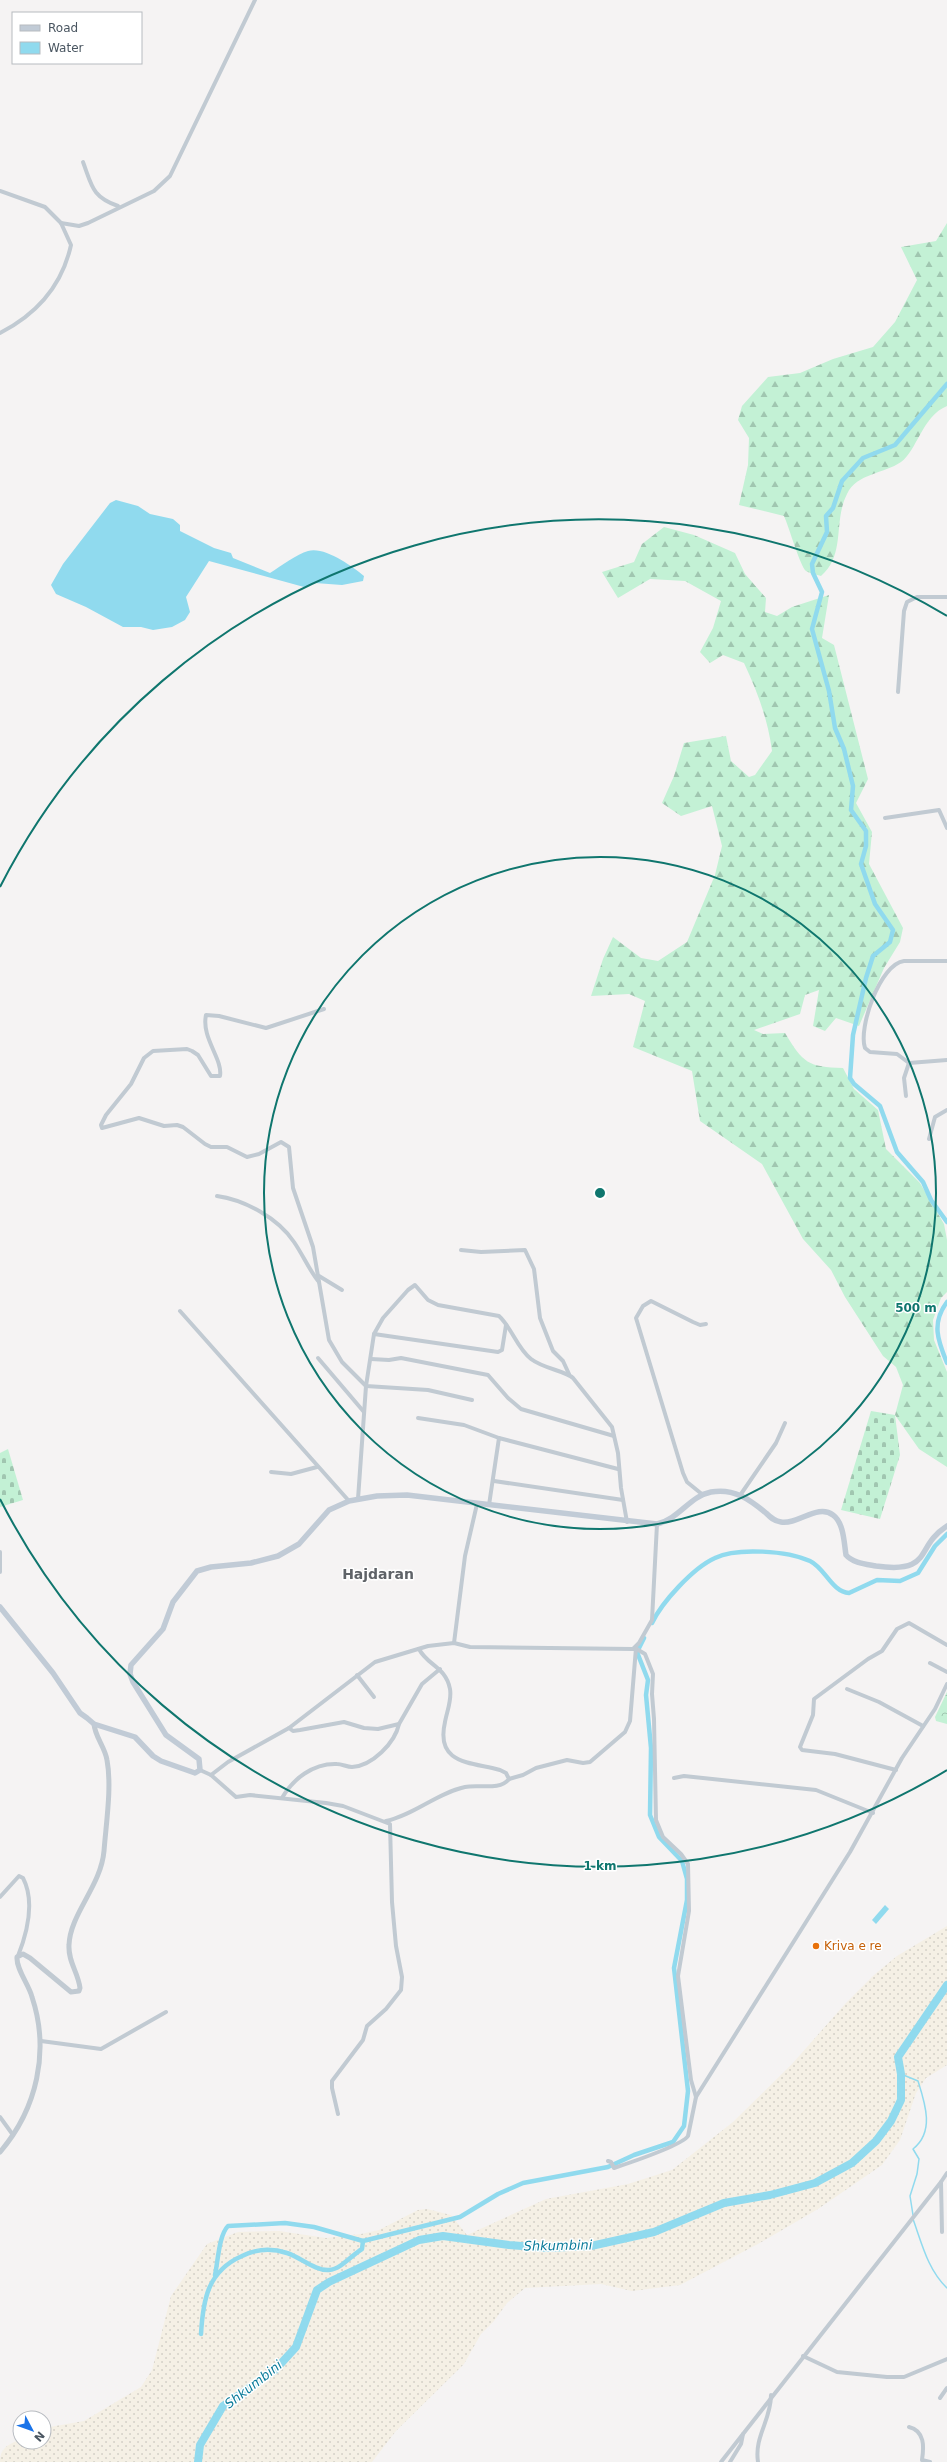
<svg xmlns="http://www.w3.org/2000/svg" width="947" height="2462" viewBox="0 0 947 2462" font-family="'DejaVu Sans',sans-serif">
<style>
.forest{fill:url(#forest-firs)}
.sand{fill:url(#sand-dots)}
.cemetery{fill:url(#cemetery-stones)}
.park{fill:url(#park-crowns)}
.water{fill:#90daee}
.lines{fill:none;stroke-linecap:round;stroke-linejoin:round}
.stream{stroke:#90daee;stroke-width:1.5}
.canal{stroke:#90daee;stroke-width:4.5}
.river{stroke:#90daee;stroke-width:8}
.minor{stroke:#c1cad2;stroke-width:4}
.tertiary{stroke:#c1cad2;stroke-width:5}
.secondary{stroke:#c1cbd6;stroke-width:5.5}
.ring{fill:none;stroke:#0f766e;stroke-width:2}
.food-dot{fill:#e8710a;stroke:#fff;stroke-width:1.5}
.labels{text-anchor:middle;stroke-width:3;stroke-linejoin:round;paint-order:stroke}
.food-label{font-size:12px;fill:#c56008;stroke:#fff;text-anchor:start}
.water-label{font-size:13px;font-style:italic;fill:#0c7c9b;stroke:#fff}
.quarter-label{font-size:14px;font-weight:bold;fill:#5f6368;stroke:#fff}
.centre{fill:#0f766e;stroke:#fff;stroke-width:2}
.ring-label{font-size:12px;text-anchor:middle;font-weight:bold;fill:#0f766e;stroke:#fff;stroke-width:3;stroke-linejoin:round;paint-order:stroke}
</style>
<defs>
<pattern id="forest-firs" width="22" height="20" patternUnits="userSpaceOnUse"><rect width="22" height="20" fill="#c3f1d5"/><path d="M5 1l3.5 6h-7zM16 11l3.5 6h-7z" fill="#a0c6b0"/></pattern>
<pattern id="sand-dots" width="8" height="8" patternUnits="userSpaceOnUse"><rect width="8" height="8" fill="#f5f0e5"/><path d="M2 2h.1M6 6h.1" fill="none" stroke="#d4d0c7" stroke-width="1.8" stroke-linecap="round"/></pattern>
<pattern id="cemetery-stones" width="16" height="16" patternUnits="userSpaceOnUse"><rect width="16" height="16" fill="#c3f1d5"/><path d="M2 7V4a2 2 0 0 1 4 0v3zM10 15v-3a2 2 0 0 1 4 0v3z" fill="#a0c6b0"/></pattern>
<pattern id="park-crowns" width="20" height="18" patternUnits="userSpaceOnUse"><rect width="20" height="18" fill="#c3f1d5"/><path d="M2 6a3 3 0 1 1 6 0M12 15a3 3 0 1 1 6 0" fill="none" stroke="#a0c6b0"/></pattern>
</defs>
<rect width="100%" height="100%" fill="#f5f3f3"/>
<g class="forest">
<path d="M947,223V406C922,416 917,451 901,462C884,474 857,473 847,494C833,521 846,555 821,576C817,575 809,573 806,571C800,566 789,527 784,516L739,505L748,465L749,438L738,420L742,406L768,377L800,373L833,359L873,347L895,322L917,280L901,247L936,241Z"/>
<path d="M664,527L694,535L735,553L745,574L766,598L765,612L777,616L792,607L829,595L822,638L834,645L868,779L856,803L872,832L869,864L903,928L900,942L884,968L859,1026L836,1018L825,1031L813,1026L819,990L805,995L800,1014L754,1030L763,1034L785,1033C803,1063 808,1067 843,1068L854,1089L878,1110L886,1149L920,1183L944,1224L947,1240V1292L941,1298L933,1320L934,1340L947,1372V1467L919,1449L895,1415L903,1385L896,1367L883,1356L845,1297L831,1270L803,1239L762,1164L700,1121L692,1071L633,1047L645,1001L629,994L591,996L603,959L613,937L641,958L658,961L687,942L715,875L722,846L712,806L681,816L662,803L674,776L684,743L726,736L731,761L749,777L755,775L772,751C768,719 757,691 744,663L723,655L710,663L700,652L713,628L721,601L685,581L650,579L618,598L602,572L634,562L642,544Z"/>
</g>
<path class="sand" d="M947,1926V2065L926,2078L916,2093L900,2140L882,2165L818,2209L758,2244L680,2285L632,2291L601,2284L525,2288L507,2303L494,2321L481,2334L464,2364L396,2431L372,2462H0C0,2448 8,2445 20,2439V2442H44V2428L84,2421L141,2387L152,2370L171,2296L207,2244L238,2232L279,2231L326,2238L361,2234L379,2230L418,2210L427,2209L451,2215L467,2235L546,2199L628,2184L672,2170L733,2122L792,2064L845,2004L874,1975L897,1956Z"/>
<g class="cemetery">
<polygon points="871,1411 895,1415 900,1455 880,1519 841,1510"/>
<polygon points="8,1449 23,1500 0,1507 0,1453"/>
</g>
<polygon class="park" points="947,1692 947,1724 936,1721 935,1717"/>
<g class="water">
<path d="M116,500L138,506L150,514L173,519L180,525V531L214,548L231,553L233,558L270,573C281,566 297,554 308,551C324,546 352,566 364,576L363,581L342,585L315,583L304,587L209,561L186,597L190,612L185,620L172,627L153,630L141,627H123L86,607L56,594L51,585L63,564L110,503Z"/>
<polygon points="885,1905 889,1909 876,1924 872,1920"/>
</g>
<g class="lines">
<g class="stream">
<path d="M901,2074L918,2081C925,2103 935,2132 913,2149L919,2159L917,2174L910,2196L913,2215"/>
<path d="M913,2219C922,2244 928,2270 947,2288"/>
</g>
<g class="canal">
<polyline points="947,384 895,445 863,458 842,481 833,508 826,516 827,532 812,564 813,573 822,592 812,629 829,691 835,728 844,749 853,786 851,810 866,831 866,846 861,864 875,904 893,930 890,942 873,956 866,978 853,1035 850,1078 854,1084 880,1106 897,1152 923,1182 931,1200 947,1222"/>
<path d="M947,1302C931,1323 938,1341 947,1363"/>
<path d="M652,1623C662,1602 693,1568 715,1558C737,1547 788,1551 810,1561C825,1568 832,1592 849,1593L877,1580L900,1581L918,1573L935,1546L947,1534"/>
<path d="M215,2275C218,2261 219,2235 228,2226L285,2223L314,2227L363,2241"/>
<path d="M201,2334C203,2299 208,2271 242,2256C256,2249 272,2248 287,2253C300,2257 315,2271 329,2270C341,2269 352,2255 362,2249L363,2241L460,2217L498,2194L523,2183L608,2167L634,2155L673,2142L684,2126L688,2091L674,1968L687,1900V1879L682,1861L659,1837L650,1815L651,1748L646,1695L648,1680L637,1652L644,1638"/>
</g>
<polyline class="river" points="198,2462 200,2445 223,2406 275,2370 296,2347 317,2290 329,2282 419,2240 443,2236 509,2245 547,2248 591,2246 654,2232 724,2203 770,2195 815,2183 852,2163 876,2141 891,2121 901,2100 901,2074 898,2057 947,1985"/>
<g class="minor">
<path d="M83,162C92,186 92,197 118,206"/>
<path d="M0,191L45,207L61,223L71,245C62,286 37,314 0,333"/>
<polyline points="61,223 79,226 88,223 154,191 170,176 255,0"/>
<polyline points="898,692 904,611 907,602 917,597 947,597"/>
<polyline points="885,818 939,810 947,828"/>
<path d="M947,961H904C880,964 858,1028 865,1048L870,1052L897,1054L909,1063L947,1060"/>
<path d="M324,1009L266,1028L219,1016L206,1015C201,1038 223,1059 220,1076H211L198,1055L192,1051L187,1049L153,1051L144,1058L131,1084L106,1115L101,1125L102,1128L139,1118L164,1126L177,1125L183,1127L205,1144L211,1147H227L247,1157L259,1154L281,1142L289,1147L293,1188L313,1247L329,1340L342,1362L366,1386L428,1390L472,1400"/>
<polyline points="906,1096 904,1078 909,1063"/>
<polyline points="929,1139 935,1117 947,1110"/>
<path d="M217,1196C245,1200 278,1218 294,1242C303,1255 309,1270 319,1282"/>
<polyline points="461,1250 481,1252 525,1250 534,1269 540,1318 553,1351 563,1361 569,1374"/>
<polyline points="319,1276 342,1290"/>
<polyline points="180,1311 349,1501"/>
<polyline points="374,1334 498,1352 502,1350 506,1325"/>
<polyline points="318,1358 364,1412"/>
<polyline points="371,1359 389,1360 401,1358 488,1375 508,1398 521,1409 614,1436"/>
<polyline points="418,1418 464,1425 499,1438"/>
<polyline points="271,1472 291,1474 317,1467"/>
<polyline points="494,1481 623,1500"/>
<polyline points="741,1494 776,1443 785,1423"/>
<polyline points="703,1495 687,1482 683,1473 636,1318 643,1306 651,1301 693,1322 700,1325 706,1324"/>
<path d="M358,1499L366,1386L374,1334L383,1318L408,1290L415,1285L428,1300L438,1305L499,1316C512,1328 517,1348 531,1359C544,1369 566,1371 573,1378L612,1427L618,1453L621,1488L627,1522"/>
<polyline points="489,1505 499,1438 618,1469"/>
<polyline points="0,1552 0,1572"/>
<polyline points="454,1643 465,1556 477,1504"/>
<polyline points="635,1648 645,1654 653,1674 652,1694 654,1719 656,1820 663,1837 681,1854 688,1864 689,1911 678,1976 691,2080 696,2097"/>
<polyline points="930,1663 947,1672"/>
<polyline points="357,1675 374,1697"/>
<polyline points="847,1689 879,1702 923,1726"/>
<polyline points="289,1728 375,1662 428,1646 454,1643 470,1647 633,1649 639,1643 652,1620 657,1524"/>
<polyline points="200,1770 211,1775 236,1797 250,1795 326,1803 343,1806 390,1824 392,1902 396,1946 402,1977 401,1990 386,2009 367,2026 363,2040 332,2081 332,2088 338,2114"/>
<polyline points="896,1770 835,1754 802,1750 800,1747 813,1715 814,1699 868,1659 882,1651 897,1629 909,1623 947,1645"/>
<polyline points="211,1775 228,1762 289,1728 293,1731 300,1730 344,1722 364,1728 378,1729 399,1724 422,1684 440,1669"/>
<polyline points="674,1778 684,1776 816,1790 873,1813"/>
<polyline points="509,1779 523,1775 536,1768 567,1760 583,1763 590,1762 625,1732 630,1721 636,1648"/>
<path d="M282,1798C293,1779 313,1763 337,1764C342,1764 347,1767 352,1767C372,1766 395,1743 399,1724"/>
<path d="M386,1821C414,1815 437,1793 465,1787C478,1784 500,1791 509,1779L506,1773L500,1770C472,1762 435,1765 445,1722C447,1711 452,1700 450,1689C446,1667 427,1665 419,1649"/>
<path d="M0,1897L19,1876L23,1878C35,1901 27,1933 18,1956"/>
<polyline points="41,2041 101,2049 166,2012"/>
<polyline points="0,2117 13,2135"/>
<path d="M608,2161L611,2162L614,2168C629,2163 682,2145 688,2136L696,2097L850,1852L902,1758L935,1709L947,1684"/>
<polyline points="942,2232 941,2182 947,2173"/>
<polyline points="803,2356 837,2372 887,2377 904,2377 947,2359"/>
<polyline points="940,2398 947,2388"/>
<path d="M909,2427C925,2431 924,2447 922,2460L930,2462"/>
<polyline points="721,2462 941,2182"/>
<polyline points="730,2462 741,2444 743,2434"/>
<path d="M758,2462C754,2436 771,2421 771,2395"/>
</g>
<path class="tertiary" d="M0,2152C37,2109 50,2051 32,1997C29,1985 16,1969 17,1957L23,1954L30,1958L71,1992L79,1991L80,1988C78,1972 68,1962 69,1945C70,1914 101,1886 104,1851C106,1824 112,1787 107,1760C105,1747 95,1737 94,1724"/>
<path class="secondary" d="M0,1607L53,1673L80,1713L87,1718L94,1724L135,1737L153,1756L161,1761L195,1773L200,1770L199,1759L166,1735L133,1682L130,1674L131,1665L163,1629L173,1602L197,1571L211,1567L251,1563L278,1556L299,1544L329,1510L349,1501L377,1496L407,1495L657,1524C679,1519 690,1496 711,1492C734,1488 749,1499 766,1513C770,1517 774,1521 781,1522C798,1525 818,1503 833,1515C844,1523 844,1543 846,1555C853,1563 865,1564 876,1566C934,1574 914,1547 947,1526"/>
</g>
<g class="ring">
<circle cx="600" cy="1193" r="336"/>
<path d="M947 1770A673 673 0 0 1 0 1499M0 887A673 673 0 0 1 947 616"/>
</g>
<circle class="food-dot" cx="816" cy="1946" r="4"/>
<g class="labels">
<g class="food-label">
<text x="824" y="1950">Kriva e re</text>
</g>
<g class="water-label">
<text transform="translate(558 2245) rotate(-1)" y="5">Shkumbini</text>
<text transform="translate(253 2384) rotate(-38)" y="5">Shkumbini</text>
</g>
<g class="quarter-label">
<text x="378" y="1579">Hajdaran</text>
</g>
</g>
<circle cx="600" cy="1193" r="6" class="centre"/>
<g class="ring-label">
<text x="916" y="1312">500 m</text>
<text x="600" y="1870">1 km</text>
</g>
<rect x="12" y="12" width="130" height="52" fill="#ffffff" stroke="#b7bbc0"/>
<rect x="20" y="25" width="20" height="6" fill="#c1cbd6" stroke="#b7bbc0"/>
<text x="48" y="32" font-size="12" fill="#4a5661">Road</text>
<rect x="20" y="42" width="20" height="12" fill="#90daee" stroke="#b7bbc0"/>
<text x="48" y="52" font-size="12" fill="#4a5661">Water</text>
<g transform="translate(32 2430) rotate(131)"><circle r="19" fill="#ffffff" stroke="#b7bbc0"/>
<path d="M0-3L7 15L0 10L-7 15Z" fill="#1a73e8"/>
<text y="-6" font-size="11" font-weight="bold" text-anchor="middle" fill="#4a5661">N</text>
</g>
</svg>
